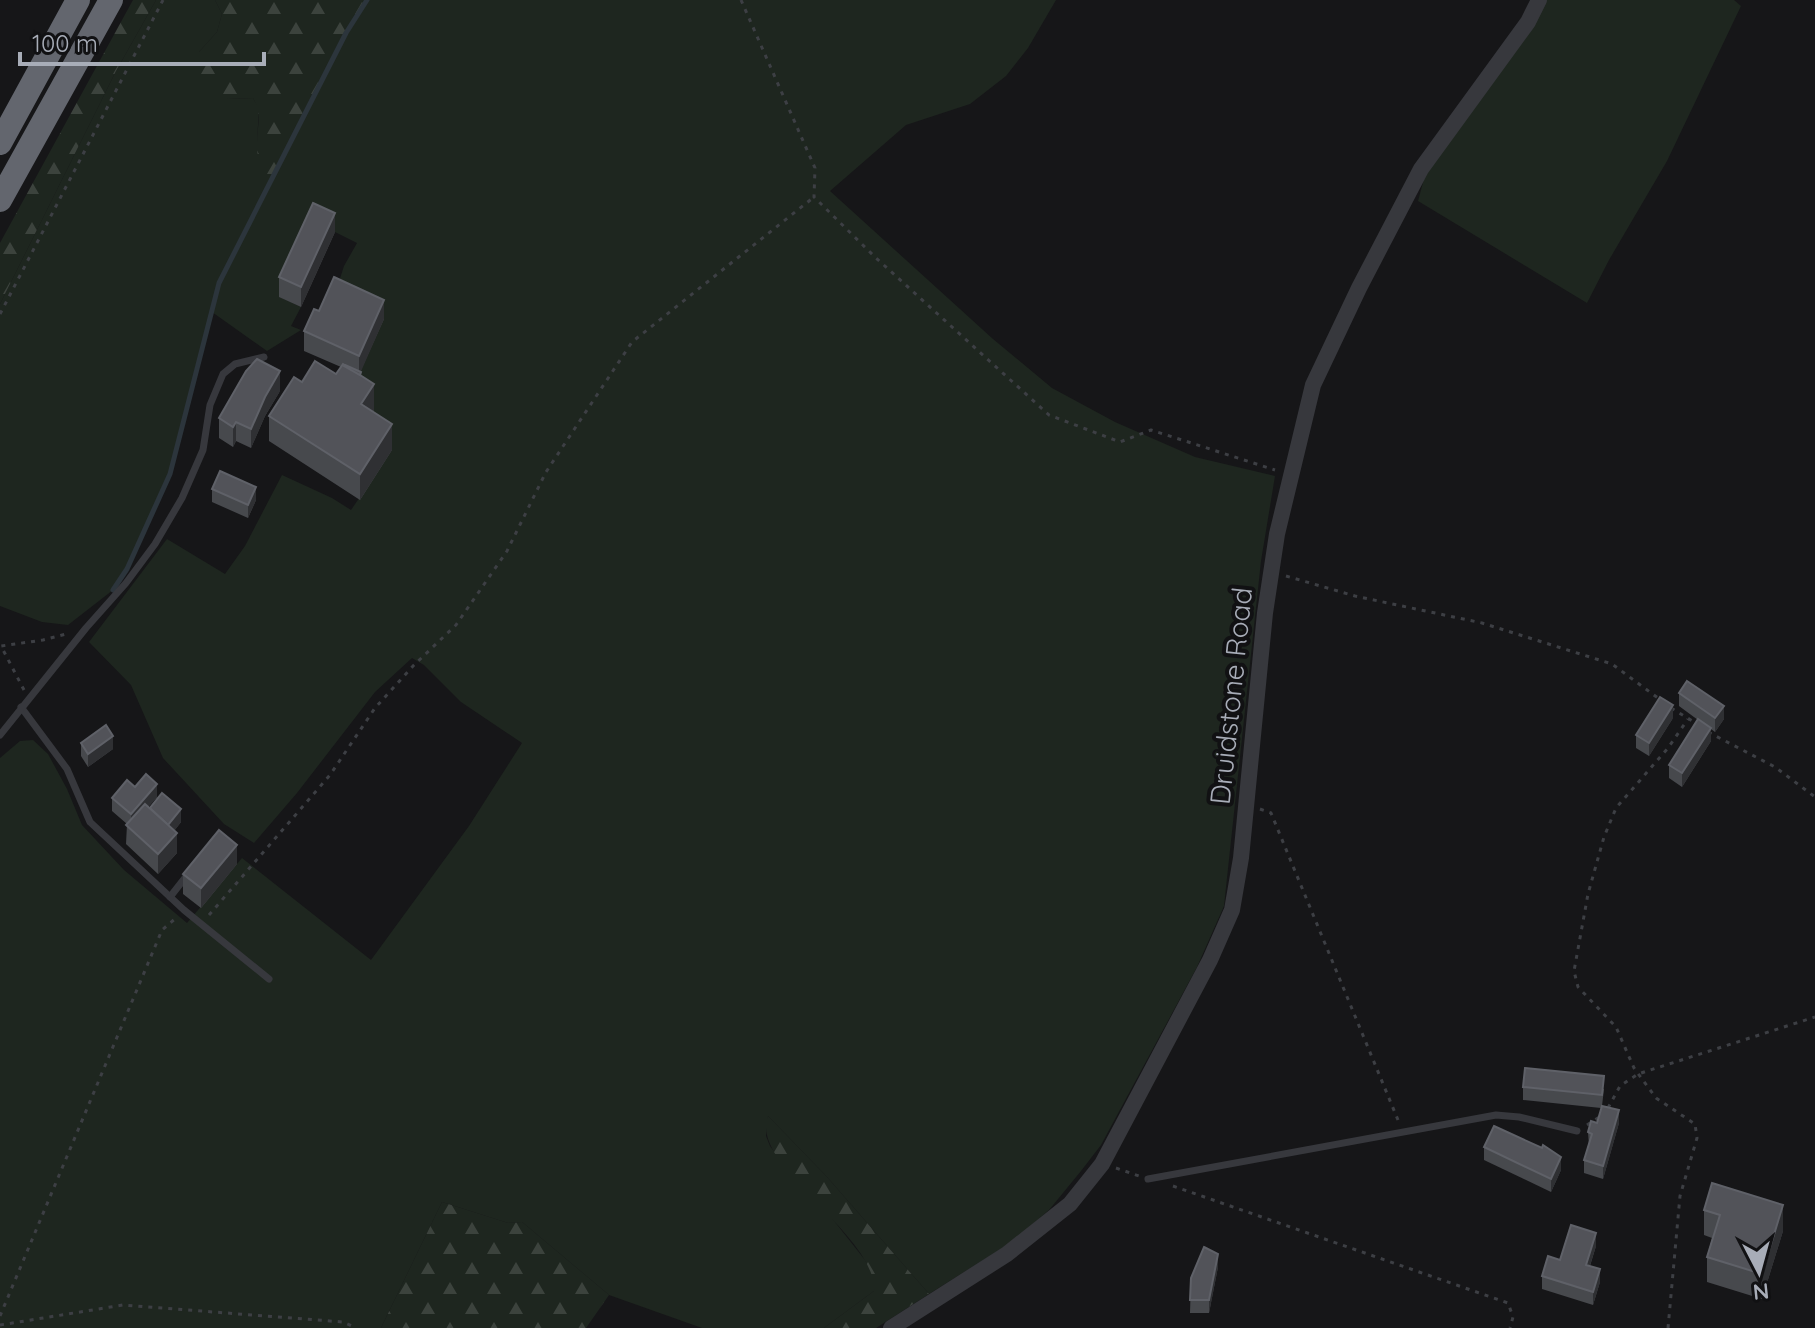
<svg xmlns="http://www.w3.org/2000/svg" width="1815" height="1328" viewBox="0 0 1815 1328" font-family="Quicksand,sans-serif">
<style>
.green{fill:#1e261f}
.forest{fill:url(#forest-firs)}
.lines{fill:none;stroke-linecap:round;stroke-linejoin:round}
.stream{stroke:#2c353c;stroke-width:5}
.path{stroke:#3d3f44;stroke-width:3;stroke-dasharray:4 6;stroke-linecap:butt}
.service{stroke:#37383d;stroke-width:7}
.tertiary{stroke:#37383d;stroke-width:16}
.motorway{stroke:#63666e;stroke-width:24}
.wall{fill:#47494d}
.shaded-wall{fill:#2f3033}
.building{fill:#525359;stroke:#5f6168;stroke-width:2}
.labels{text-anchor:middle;stroke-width:8;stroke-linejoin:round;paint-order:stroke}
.street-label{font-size:28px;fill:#a8adb8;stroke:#111113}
</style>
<defs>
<pattern id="forest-firs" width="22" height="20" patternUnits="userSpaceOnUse" patternTransform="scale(2)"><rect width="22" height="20" fill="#1e261f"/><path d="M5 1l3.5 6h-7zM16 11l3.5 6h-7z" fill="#3c433d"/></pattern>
</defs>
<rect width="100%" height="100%" fill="#161618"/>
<g class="green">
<polygon points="156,0 215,0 222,14 217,32 199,52 228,99 253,98 259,108 257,143 346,33 367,0 1056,0 1028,48 1006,76 970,104 906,125 830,191 993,339 1052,388 1115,422 1195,457 1275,476 1261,561 1224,906 1197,967 1101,1145 1081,1171 1049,1210 1012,1242 929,1294 827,1177 768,1116 766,1136 770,1146 789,1172 831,1217 865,1260 875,1278 874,1291 824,1328 702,1328 609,1295 522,1222 508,1223 442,1202 381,1328 0,1328 0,758 20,741 33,740 48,754 67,789 82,825 124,870 187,923 242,858 371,960 469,826 522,743 461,702 424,665 412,658 375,692 297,793 254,843 224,824 163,758 131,685 89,642 167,539 225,574 245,546 282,475 332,498 351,510 392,450 353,397 334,297 344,266 357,243 335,232 280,297 301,307 291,326 301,330 267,351 212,312 170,474 127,569 113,590 68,625 42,622 0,606 0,304 116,71"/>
<polygon points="1547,0 1734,0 1741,6 1667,161 1609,260 1587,303 1418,201 1425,175"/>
</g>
<g class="forest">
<polygon points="133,0 156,0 116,71 0,304 0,243"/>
<path d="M215,0H367L346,33L268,187C263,173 256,158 257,143C257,125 263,114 253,98L228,99L215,94L202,82L197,68L199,52L217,32L222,14Z"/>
<path d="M768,1116L827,1177L929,1294L876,1328H824L874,1291C877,1234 749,1167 768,1116Z"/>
<polygon points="442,1202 508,1223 522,1222 609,1295 586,1328 381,1328"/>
</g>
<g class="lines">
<polyline class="stream" points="113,590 127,569 170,474 219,283 346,33 367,0"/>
<g class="path">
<polyline points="741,0 815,168 814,197 876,258 1049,415 1120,442 1151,430 1275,470"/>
<polyline points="0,314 163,0"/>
<polyline points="1286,576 1355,596 1482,623 1612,664 1662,701"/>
<polyline points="24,690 1,646 43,640 66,634"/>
<polyline points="1671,708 1699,725"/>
<polyline points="1708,732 1775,767 1815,797"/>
<polyline points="1260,809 1271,813 1398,1120"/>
<polyline points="209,915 330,775 375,708 414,665 456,625 507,551 546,472 632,342 814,197"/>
<polyline points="1608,1108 1620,1086 1638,1074 1815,1017"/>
<polyline points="1587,1125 1601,1116"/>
<polyline points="1116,1168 1139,1176"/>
<polyline points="1173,1186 1508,1303 1513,1317 1510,1328"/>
<polyline points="0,1316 162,930 176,918"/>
<polyline points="0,1325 123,1305 343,1322 356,1328"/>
<polyline points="1668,1328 1680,1196 1697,1138 1695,1124 1656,1098 1634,1068 1616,1027 1578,987 1574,971 1588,894 1604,837 1616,808 1668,748 1688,719"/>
</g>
<g class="service">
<polyline points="21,707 67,769 90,822 184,910 269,979"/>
<polyline points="0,735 86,628 126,583 155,544 182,498 203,450 210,405 223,374 235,364 264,357"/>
<polyline points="170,897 188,874"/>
<polyline points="1148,1179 1496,1115 1519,1117 1577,1131"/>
</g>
<polyline class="tertiary" points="891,1328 1007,1254 1070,1204 1102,1164 1210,960 1232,910 1241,858 1265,613 1277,534 1313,385 1359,288 1421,169 1528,22 1539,0"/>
<g class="motorway">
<polyline points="0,143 78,0"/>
<polyline points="0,200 111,0"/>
</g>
</g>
<g class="wall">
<polygon points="335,232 301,307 279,297 279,277"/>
<polygon points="319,311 384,319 360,372 374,410 373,412 392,450 360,500 269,441 269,416 302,382 336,374 341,367 304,351 304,331"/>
<polygon points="280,391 265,416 251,448 236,441 233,447 219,438 219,418"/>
<polygon points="212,489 256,500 248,518 212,502"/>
<polygon points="1679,693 1724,719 1715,732 1711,729 1711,741 1682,787 1669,778 1669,765 1698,720 1679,706"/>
<polygon points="1673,718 1649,756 1636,748 1636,735"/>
<polygon points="81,743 113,749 88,767 81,756"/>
<polygon points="135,787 157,797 148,807 181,822 174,831 177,853 158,874 126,844 127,824 112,811 112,798"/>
<polygon points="237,864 201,908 183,894 183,874"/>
<polygon points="1523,1087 1604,1089 1602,1106 1619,1123 1603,1179 1584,1173 1584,1160 1589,1146 1588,1132 1597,1123 1601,1108 1523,1100"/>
<polygon points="1484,1147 1542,1148 1561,1170 1551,1192 1484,1160"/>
<polygon points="1704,1210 1783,1231 1762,1299 1707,1282 1707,1257 1712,1238 1704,1235"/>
<polygon points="1596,1246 1590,1266 1600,1282 1593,1305 1542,1289 1542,1276 1560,1260"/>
<polygon points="1218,1267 1209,1313 1190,1313 1191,1278"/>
</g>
<g class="shaded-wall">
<polygon points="335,213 335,232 301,307 301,287"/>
<polygon points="384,300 384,319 359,376 359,356"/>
<polygon points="280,371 280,391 265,416 251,448 251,429 265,397"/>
<polygon points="374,384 374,410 361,430 361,404"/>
<polygon points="236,422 236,441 233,447 233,427"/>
<polygon points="392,424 392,450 360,500 360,474"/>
<polygon points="256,487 256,500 248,518 248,505"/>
<polygon points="1673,705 1673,718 1649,756 1649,743"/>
<polygon points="1724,706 1724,719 1715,732 1715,718"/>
<polygon points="1711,728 1711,741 1682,787 1682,773"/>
<polygon points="113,736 113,749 88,767 88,754"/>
<polygon points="157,784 157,797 131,827 131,814"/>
<polygon points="181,809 181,822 168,839 168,826"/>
<polygon points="177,833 177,853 158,874 158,854"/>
<polygon points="237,845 237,864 201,908 201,888"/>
<polygon points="1619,1110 1619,1123 1603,1179 1603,1166"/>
<polygon points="1561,1157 1561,1170 1551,1192 1551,1179"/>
<polygon points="1783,1205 1783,1231 1762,1299 1762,1274"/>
<polygon points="1596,1233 1596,1246 1586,1278 1586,1265"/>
<polygon points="1218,1254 1218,1267 1209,1313 1209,1300"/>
<polygon points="1600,1269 1600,1282 1593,1305 1593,1292"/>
</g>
<g class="building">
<polygon points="313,203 335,213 301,287 279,277"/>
<polygon points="334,277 384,300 359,356 304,331 314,309 319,311"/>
<polygon points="257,359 280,371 265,397 251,429 236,422 233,427 219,418 246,371"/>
<polygon points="315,361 336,374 343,364 374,384 361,404 392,424 360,474 269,416 294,377 302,382"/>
<polygon points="345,365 361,372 360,375 344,366"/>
<polygon points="220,471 256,487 248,505 212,489"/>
<polygon points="1687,681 1724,706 1715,718 1679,693"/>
<polygon points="1660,697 1673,705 1649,743 1636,735"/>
<polygon points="1698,719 1711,728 1682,773 1669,765"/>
<polygon points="106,725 113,736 88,754 81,743"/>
<polygon points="146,774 157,784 131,814 112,798 127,780 135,787"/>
<polygon points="162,793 181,809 168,825 150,808"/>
<polygon points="145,804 177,833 158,854 126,825"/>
<polygon points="219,830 237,845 201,888 183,874"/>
<polygon points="1525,1068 1604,1076 1602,1095 1523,1087"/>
<polygon points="1602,1106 1619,1110 1603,1166 1584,1160 1592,1134 1588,1132 1591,1121 1597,1123"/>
<polygon points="1494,1126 1542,1148 1543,1145 1561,1157 1551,1179 1484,1147"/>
<polygon points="1712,1183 1783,1205 1762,1274 1707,1257 1720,1215 1704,1210"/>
<polygon points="1571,1225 1596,1233 1586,1265 1600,1269 1593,1292 1542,1276 1548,1256 1560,1260"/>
<polygon points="1204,1247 1218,1254 1209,1300 1190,1300 1191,1278"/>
</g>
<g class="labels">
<g class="street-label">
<text transform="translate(1231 696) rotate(-84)" y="10">Druidstone Road</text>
</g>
</g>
<g transform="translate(1759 1272) rotate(174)" stroke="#111113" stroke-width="6" paint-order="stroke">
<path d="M0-6L14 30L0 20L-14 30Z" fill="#a8adb8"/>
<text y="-12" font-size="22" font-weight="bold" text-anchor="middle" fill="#a8adb8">N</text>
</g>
<path d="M20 52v12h244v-12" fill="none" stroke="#a8adb8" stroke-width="4"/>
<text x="32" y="52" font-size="24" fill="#a8adb8" stroke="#111113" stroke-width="6" paint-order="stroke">100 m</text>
</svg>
